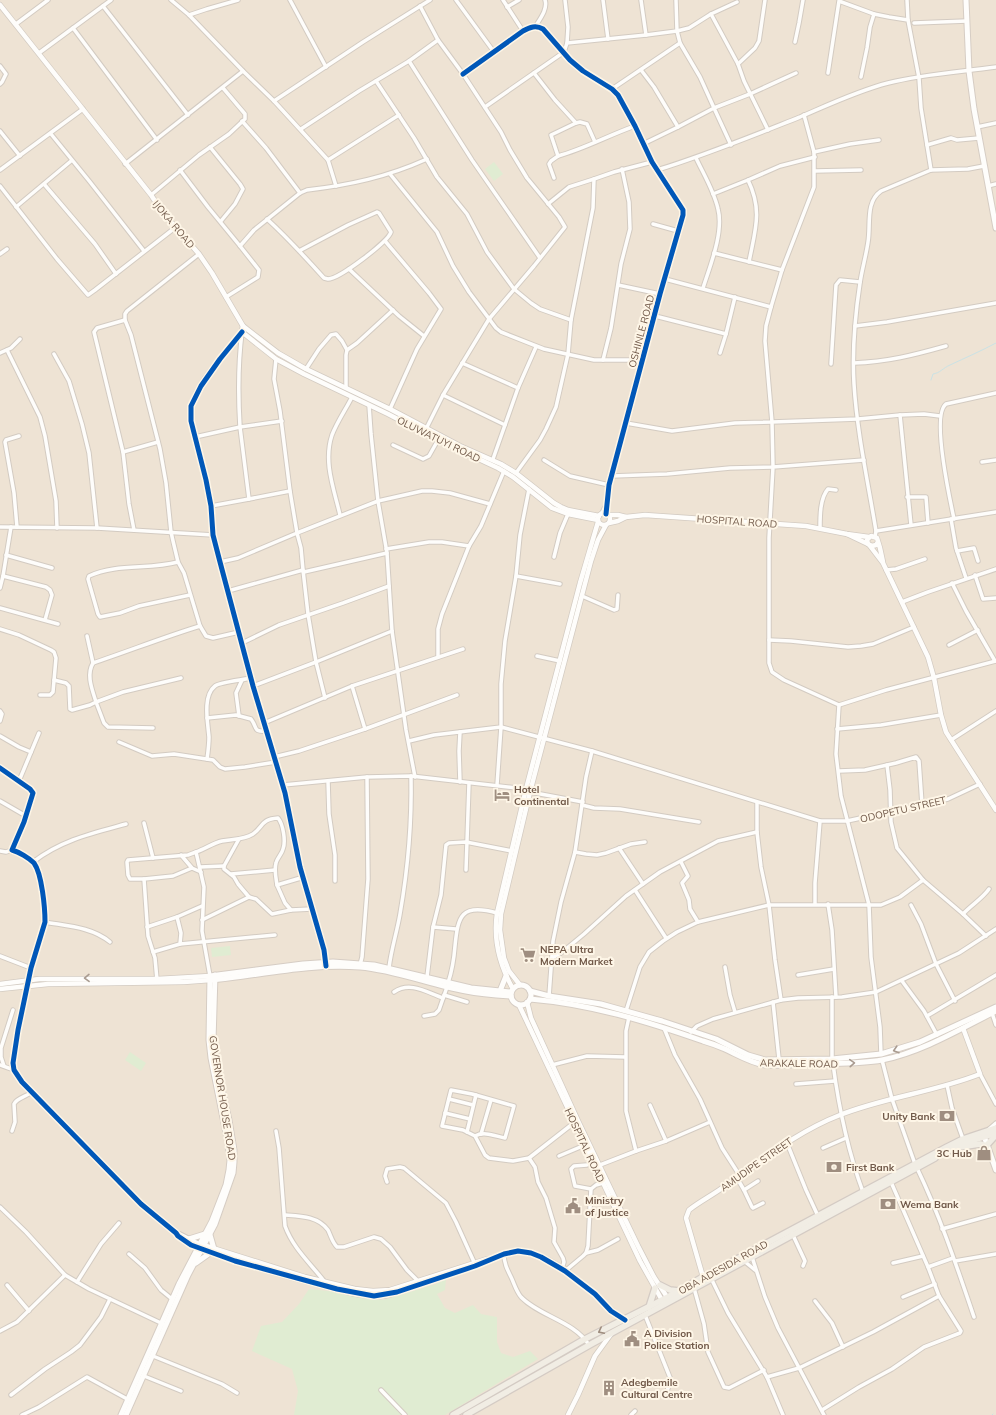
<svg xmlns="http://www.w3.org/2000/svg" width="996" height="1415" viewBox="0 0 996 1415" font-family="Mulish,sans-serif">
<style>
.residential{fill:#eee3d4}
.green{fill:#e0ecd2}
.lines{fill:none;stroke-linecap:round;stroke-linejoin:round}
.stream{stroke:#cae2e5;stroke-width:1}
.minor-casing{stroke:#d3cbc2;stroke-width:5.5}
.tertiary-casing{stroke:#d3cbc2;stroke-width:6}
.secondary-casing{stroke:#d6cdc4;stroke-width:7}
.primary-casing{stroke:#d4cbc4;stroke-width:8}
.minor{stroke:#fefdfb;stroke-width:3.5}
.tertiary{stroke:#fefdfb;stroke-width:4.5}
.secondary{stroke:#fefdfb;stroke-width:5}
.primary{stroke:#f1ede4;stroke-width:5.5}
.cycleway-casing{stroke:#fef6e7;stroke-width:8}
.cycleway{stroke:#0057b8;stroke-width:5}
.oneway{stroke:#a99b90}
.oneway2{stroke:#9e8d7f}
.labels{text-anchor:middle;stroke-width:4;stroke-linejoin:round;paint-order:stroke}
.street-label{font-size:10px;fill:#715949;stroke:#fef6e7}
.poi-label{font-size:10px;font-weight:bold;fill:#715949;stroke:#fef6e7;text-anchor:start}
</style>
<rect width="100%" height="100%" fill="#f5f0e7"/>
<rect class="residential" x="0" y="0" width="996" height="1415"/>
<g class="green">
<polygon points="494,162 503,174 494,181 485,169"/>
<polygon points="230,946 231,955 212,957 211,948"/>
<polygon points="130,1052 146,1063 141,1071 125,1060"/>
<polygon points="446,1279 445,1290 437,1294 445,1308 455,1313 473,1305 481,1314 497,1317 497,1342 501,1353 513,1357 530,1351 538,1359 445,1415 294,1415 298,1391 292,1369 252,1351 261,1326 282,1322 299,1304 309,1289 328,1291 383,1300 436,1284"/>
</g>
<g class="lines">
<g class="stream">
<path d="M931,380L933,374C940,373 943,368 950,365C965,358 981,351 996,343"/>
<polyline points="992,1415 993,1414"/>
</g>
<defs>
<g id="minor">
<polyline points="171,0 189,15 243,71 274,101 328,160 336,186"/>
<polyline points="290,0 326,67"/>
<polyline points="456,0 494,52"/>
<polyline points="503,0 523,31"/>
<polyline points="565,0 568,27 567,43"/>
<polyline points="603,0 608,39"/>
<polyline points="641,0 646,35 677,31 676,0"/>
<polyline points="907,0 908,20"/>
<polyline points="737,2 711,14 738,64 744,81 768,130"/>
<polyline points="103,6 188,115"/>
<polyline points="420,6 438,40 463,74 501,132 510,150 527,178 559,217 565,227 534,266 489,319 443,395 426,429"/>
<polyline points="507,7 519,0"/>
<polyline points="874,14 889,17 908,20 919,78 921,108 931,170"/>
<polyline points="189,15 207,9 238,0"/>
<polyline points="914,23 967,21"/>
<polyline points="16,24 48,0"/>
<path d="M535,27C540,19 548,9 545,0"/>
<polyline points="73,28 157,140"/>
<polyline points="795,42 799,23 803,0"/>
<polyline points="39,53 111,0"/>
<polyline points="409,61 472,160 540,258"/>
<polyline points="738,64 755,48 759,41 765,0"/>
<polyline points="0,66 6,74 2,82 0,84"/>
<polyline points="641,70 654,87 678,127"/>
<polyline points="534,73 555,100 576,123 551,135 558,156 551,161 549,164 554,178"/>
<polyline points="828,73 839,1 874,14 870,27 867,48 861,77"/>
<path d="M463,74L523,31C530,27 536,25 543,29L570,60L583,71L612,89L618,95L635,126L652,162L683,210V215L660,294L609,485L606,514"/>
<polyline points="376,81 414,138 437,177 467,214 487,252 514,289 531,303 540,309 571,320"/>
<polyline points="612,89 680,43"/>
<polyline points="274,101 363,42 430,0"/>
<polyline points="485,107 564,52 567,43 646,35"/>
<polyline points="804,115 814,152"/>
<polyline points="242,121 266,148 300,193"/>
<polyline points="576,123 580,122 587,124 595,142"/>
<polyline points="977,127 996,123"/>
<polyline points="301,129 359,91 409,61 438,40"/>
<polyline points="0,131 20,156"/>
<polyline points="51,134 90,182 144,251"/>
<polyline points="643,144 678,127 714,108 700,77 680,43 677,31 689,28 711,14"/>
<polyline points="731,145 714,108 750,94 796,73"/>
<polyline points="927,145 951,138 957,140 979,138"/>
<polyline points="210,147 240,184 243,189 235,204 221,221"/>
<path d="M558,156C584,149 609,135 635,126"/>
<path d="M696,158C704,175 714,191 718,209C724,232 710,266 703,288"/>
<polyline points="328,160 399,115"/>
<polyline points="125,164 243,71"/>
<polyline points="0,170 83,109"/>
<polyline points="180,170 208,207 240,246"/>
<path d="M657,170C706,155 752,136 800,117C828,105 857,91 888,83C923,74 960,72 996,67"/>
<polyline points="815,171 861,170"/>
<polyline points="390,174 437,232 453,266 469,292 496,328 501,332 544,349 594,360 643,360"/>
<polyline points="748,180 780,166 815,157"/>
<polyline points="44,184 95,244 116,274"/>
<polyline points="0,186 57,259 88,295 95,290 176,227"/>
<polyline points="988,186 996,184"/>
<path d="M713,194L748,180C763,211 755,230 749,262"/>
<polyline points="151,195 199,155 229,134 245,119 245,114 223,88"/>
<polyline points="548,204 569,187 594,179"/>
<polyline points="16,207 71,161"/>
<path d="M267,219C288,238 306,258 324,278L328,279C339,279 388,242 391,232L379,213L377,212L348,225L299,251"/>
<polyline points="653,224 678,231"/>
<polyline points="385,241 429,293 441,309 417,349 390,409"/>
<polyline points="714,253 782,270"/>
<polyline points="0,254 7,249"/>
<polyline points="199,254 127,311 125,314 125,320 131,335 160,449 166,483 171,532 173,541 178,562 184,573 200,626 206,636 213,638 239,632"/>
<polyline points="349,269 399,316 424,336"/>
<polyline points="665,279 771,307 782,270 814,187 814,152 850,144 879,140"/>
<polyline points="618,285 660,294"/>
<path d="M226,297L258,277L259,270L240,246L254,230L300,193L307,190C350,185 387,177 427,159"/>
<polyline points="655,316 726,334 735,297"/>
<polyline points="125,320 97,328 94,332 123,452 129,504 134,530"/>
<polyline points="855,326 887,322 996,303"/>
<path d="M242,332C238,364 238,395 240,427L282,421"/>
<polyline points="7,350 40,417 45,436 56,501 57,528"/>
<polyline points="347,350 357,343 393,310"/>
<polyline points="0,353 11,348 20,339"/>
<polyline points="720,353 726,334"/>
<polyline points="54,354 69,381 82,424 89,453 97,528"/>
<polyline points="603,360 611,328 621,264 630,229 629,202 622,169"/>
<polyline points="462,363 518,388"/>
<path d="M854,363C887,362 914,355 946,346"/>
<polyline points="831,364 836,285 840,280 860,282"/>
<polyline points="306,369 319,349 331,335 336,334 342,341 347,350 346,355 346,388"/>
<polyline points="443,395 505,425"/>
<polyline points="369,405 371,434 378,501 387,553 392,631 406,730 415,777"/>
<polyline points="626,423 672,431 735,423 772,422 765,341 766,326 771,307"/>
<polyline points="195,437 240,427 249,499 290,491"/>
<polyline points="393,445 423,459 429,456 438,440"/>
<polyline points="123,452 158,442"/>
<polyline points="493,459 518,388 536,347"/>
<polyline points="544,460 570,476 609,485"/>
<polyline points="864,460 773,467 769,538 769,663 772,672 784,680 839,705 886,690 996,661"/>
<polyline points="982,462 996,460"/>
<polyline points="516,473 540,440 546,429 556,407 568,354 571,320 593,208 594,179 614,172 652,162"/>
<polyline points="612,476 667,474 730,468 773,467 772,422 858,419 900,415"/>
<polyline points="907,497 926,497 928,523"/>
<polyline points="211,506 249,499"/>
<polyline points="602,513 605,507"/>
<path d="M340,515C334,489 323,462 332,435C337,422 346,409 352,397"/>
<polyline points="951,519 956,548 966,578"/>
<path d="M954,519C950,500 931,415 946,404L996,393"/>
<polyline points="911,525 900,415 924,414 940,416"/>
<polyline points="0,527 97,528 213,535"/>
<polyline points="17,527 14,493 5,442 6,440 19,436"/>
<path d="M820,528C820,516 820,498 828,489L836,490"/>
<polyline points="876,531 996,512"/>
<path d="M875,537L876,531C868,482 857,433 854,384C852,351 855,316 860,283C862,269 866,256 868,242C871,225 865,202 881,191L931,170L968,169L984,166"/>
<polyline points="386,549 429,542 442,542 469,546"/>
<polyline points="957,551 974,548 978,561"/>
<polyline points="6,555 52,568"/>
<polyline points="554,557 560,533 568,514"/>
<path d="M178,562C149,570 117,563 89,576L88,579L98,614L100,617L120,613L139,606L190,595"/>
<polyline points="220,562 238,558 297,533 290,491 280,411 274,379 276,359"/>
<polyline points="303,570 301,548 297,533 378,501 422,491 432,491 450,493 490,504"/>
<polyline points="886,570 896,569 925,559"/>
<polyline points="304,572 387,553"/>
<polyline points="975,575 983,599 996,598"/>
<polyline points="3,576 46,587 50,590 52,595 45,620"/>
<polyline points="516,576 560,584"/>
<polyline points="952,583 966,611 995,661"/>
<polyline points="0,588 3,576 11,527"/>
<polyline points="228,591 303,570 308,614 316,662 392,631"/>
<polyline points="582,596 614,610 617,609 618,595"/>
<polyline points="902,602 928,592 996,569"/>
<polyline points="0,608 58,624"/>
<polyline points="0,629 19,635 51,650 54,652 56,658 53,692 50,695 40,695"/>
<path d="M87,636L93,663C129,651 164,637 200,626"/>
<polyline points="769,640 791,641 848,647 861,646 873,644 914,627"/>
<polyline points="242,643 279,625 343,603 389,586"/>
<polyline points="949,645 978,630"/>
<polyline points="537,656 560,661"/>
<polyline points="438,657 438,629 442,614 469,546 481,526 504,471"/>
<path d="M93,663C86,675 92,689 96,702L123,692L181,678"/>
<polyline points="54,680 66,683 69,686 70,709 72,710 90,705 96,702 104,723 108,727 153,728"/>
<polyline points="253,686 316,662 325,698"/>
<polyline points="352,686 365,729 457,695"/>
<polyline points="839,705 836,754 841,796 869,905 871,957 880,1027 881,1054"/>
<polyline points="0,711 2,714 0,721"/>
<polyline points="239,716 236,693 242,680"/>
<path d="M207,718L236,715L251,719C258,728 252,732 267,731"/>
<polyline points="264,723 352,686 463,649"/>
<polyline points="837,729 881,725 941,715"/>
<polyline points="0,736 19,747 31,752"/>
<polyline points="951,740 996,711"/>
<polyline points="409,741 434,735 501,727 501,684 505,641 516,576 520,535 529,489"/>
<polyline points="119,742 152,756 174,754 213,760 220,767 225,769 245,767 276,762"/>
<polyline points="274,757 299,751 365,729"/>
<path d="M207,759C208,752 209,744 209,737C208,724 202,696 215,686C220,682 243,680 251,678"/>
<polyline points="887,765 890,790 891,822 897,848 923,880 963,914 986,936"/>
<path d="M0,768L30,789L33,793L24,822L12,850C19,852 29,858 34,863C42,874 45,908 45,922L31,968L18,1030L13,1063L14,1070L22,1082L141,1204L176,1233C180,1241 190,1245 197,1248"/>
<polyline points="839,771 865,770 896,763 916,757 919,761 922,804"/>
<polyline points="19,781 39,733"/>
<polyline points="328,781 329,814 335,855 335,881"/>
<polyline points="460,782 459,751 460,732"/>
<polyline points="283,785 367,777 411,776 526,789"/>
<polyline points="497,785 501,727 592,751 820,821 847,821 948,799 980,784"/>
<polyline points="530,792 583,802"/>
<polyline points="0,801 26,816"/>
<polyline points="757,802 757,832 761,867 769,905 775,960 781,1000"/>
<polyline points="582,805 594,808 620,809 699,822"/>
<polyline points="144,823 153,858"/>
<polyline points="239,839 224,866 224,869 234,877 238,884 249,897"/>
<polyline points="619,848 643,884"/>
<polyline points="0,851 6,852 12,850"/>
<polyline points="575,852 586,854 597,855 606,853 631,844 645,842"/>
<polyline points="181,855 192,868 201,872"/>
<path d="M33,862C61,840 93,833 126,824"/>
<polyline points="681,862 688,876 682,883 689,900 690,909 698,922"/>
<polyline points="200,867 224,866"/>
<polyline points="466,870 469,783"/>
<polyline points="231,874 275,870"/>
<polyline points="144,879 173,876 192,868"/>
<polyline points="635,890 666,938"/>
<polyline points="815,904 815,883 820,821"/>
<polyline points="828,904 832,930 836,997"/>
<polyline points="911,905 921,924 936,964 955,1001"/>
<polyline points="291,910 285,903 277,885 304,877"/>
<path d="M963,914C971,905 982,899 989,889"/>
<polyline points="202,920 249,897 256,899 272,914 291,910 312,909"/>
<path d="M45,922C67,926 92,927 110,942"/>
<polyline points="147,927 177,917"/>
<polyline points="433,927 456,929"/>
<polyline points="180,944 275,935"/>
<polyline points="153,952 180,944 181,933 177,917 202,906"/>
<polyline points="0,956 31,968"/>
<polyline points="552,958 561,953 584,934 626,896 660,872 718,841 757,832"/>
<polyline points="360,965 362,957 368,879 367,777"/>
<polyline points="725,967 730,995 735,1012"/>
<path d="M389,968C391,950 397,932 400,914C408,868 412,823 411,776"/>
<polyline points="798,975 834,969"/>
<path d="M210,976L202,931L204,887L196,852C205,849 213,843 222,841C232,839 244,840 253,834C263,827 261,819 278,818C283,824 286,841 283,849C282,854 277,858 276,863C274,870 276,878 277,885"/>
<polyline points="427,977 433,927 441,895 446,845 449,843 466,842 512,851"/>
<polyline points="157,980 155,958 148,936 144,879 130,879 128,875 127,862 128,860 188,855 196,852"/>
<polyline points="902,981 924,1011 937,1035"/>
<path d="M448,983C452,971 454,959 455,946C458,916 461,903 497,913"/>
<path d="M394,992C410,981 426,992 443,998"/>
<polyline points="444,995 467,1002"/>
<polyline points="549,996 553,941 561,902 575,852 586,777 592,751"/>
<polyline points="832,997 832,1059"/>
<polyline points="773,1002 779,1059"/>
<polyline points="626,1011 640,967 649,952 663,941 677,932 698,922 769,905 881,905 900,897 923,880"/>
<polyline points="992,1013 996,1025"/>
<polyline points="424,1016 435,1014 439,1010 447,987"/>
<polyline points="927,1016 996,975"/>
<polyline points="629,1017 626,1031 626,1111 636,1151"/>
<polyline points="664,1028 675,1055 700,1099 722,1148 740,1176"/>
<polyline points="691,1032 697,1026 713,1019 781,1000 798,998 842,997 876,992 959,953 996,929"/>
<polyline points="882,1060 892,1099 915,1164"/>
<path d="M833,1064C839,1109 847,1149 863,1192"/>
<polyline points="0,1065 14,1070"/>
<polyline points="552,1065 587,1056 625,1057"/>
<polyline points="4,1066 1,1057 1,1048 13,1010"/>
<polyline points="980,1074 996,1104"/>
<polyline points="796,1084 835,1081"/>
<polyline points="947,1085 952,1108 963,1139"/>
<polyline points="449,1099 473,1105"/>
<polyline points="650,1105 666,1141"/>
<polyline points="445,1113 470,1119"/>
<polyline points="988,1130 996,1123"/>
<path d="M12,1131L15,1122L14,1104C18,1097 26,1097 32,1092"/>
<path d="M276,1131L279,1148L285,1226C293,1248 310,1263 324,1281"/>
<polyline points="467,1132 476,1095"/>
<polyline points="481,1134 491,1100"/>
<path d="M475,1136C484,1131 495,1136 505,1138L514,1106L472,1094L451,1090L442,1126L463,1130L475,1136L485,1155L489,1158L513,1161L529,1158L575,1122"/>
<polyline points="787,1143 806,1190 818,1216"/>
<polyline points="823,1148 846,1138"/>
<polyline points="559,1156 585,1145"/>
<polyline points="529,1158 535,1167 538,1182 546,1198 555,1228 554,1242 563,1258 564,1262 562,1269"/>
<polyline points="587,1165 574,1166 571,1169 575,1186 591,1189"/>
<polyline points="600,1165 636,1151 666,1141 710,1122"/>
<path d="M917,1168C940,1216 957,1267 974,1317"/>
<polyline points="737,1178 744,1190 752,1207 753,1208 763,1203"/>
<polyline points="387,1182 385,1176 387,1169 400,1167 404,1168 446,1203 456,1222 474,1262"/>
<polyline points="744,1190 758,1181"/>
<polyline points="0,1207 26,1232 65,1275"/>
<path d="M285,1215C300,1216 318,1216 328,1230C331,1236 332,1242 337,1247H344L374,1237L381,1239L390,1247L407,1270L418,1281"/>
<polyline points="942,1229 996,1214"/>
<polyline points="176,1233 180,1234 200,1244"/>
<polyline points="792,1233 805,1261 803,1266"/>
<polyline points="586,1253 598,1250 618,1239"/>
<polyline points="129,1254 145,1268 161,1290 172,1299"/>
<path d="M504,1254C504,1263 507,1269 511,1277C514,1283 516,1291 521,1297C539,1316 574,1321 589,1345"/>
<polyline points="752,1257 765,1297 778,1328 824,1415"/>
<polyline points="744,1261 755,1270"/>
<polyline points="955,1261 996,1254"/>
<polyline points="893,1263 923,1256"/>
<polyline points="928,1267 953,1258"/>
<polyline points="565,1271 583,1256 586,1253 588,1246 591,1189 596,1185 603,1183"/>
<polyline points="711,1278 728,1313 767,1377 799,1368 873,1332 939,1296 928,1267 891,1182"/>
<polyline points="77,1282 101,1244 119,1223"/>
<polyline points="7,1285 29,1311"/>
<polyline points="694,1288 704,1324 708,1352 724,1387 729,1388 764,1370"/>
<polyline points="903,1297 935,1284"/>
<polyline points="815,1301 832,1323 843,1347"/>
<polyline points="645,1315 671,1380 667,1391"/>
<polyline points="0,1331 17,1322 65,1275 89,1289 163,1324"/>
<polyline points="153,1356 222,1384 237,1393"/>
<polyline points="144,1376 181,1391"/>
<polyline points="767,1377 783,1415"/>
<polyline points="381,1390 405,1415"/>
<polyline points="11,1395 45,1369 71,1352 80,1345 101,1317 110,1299"/>
<polyline points="822,1410 859,1387 892,1369 924,1347 960,1333 961,1331 939,1296"/>
<polyline points="22,1415 39,1407 87,1377 129,1400"/>
<polyline points="631,1415 635,1411"/>
</g>
<g id="tertiary">
<path d="M0,5L151,195L163,213L199,254L212,273L243,326C242,337 232,345 225,353C210,371 192,391 190,415L206,480L211,506L213,535L220,562L253,686L285,793L300,867L324,950L326,966"/>
<polyline points="243,326 278,353 306,369 390,409 460,446 501,464 516,473 554,503 561,507 568,510 599,516"/>
<polyline points="242,332 276,359 304,374 388,414 438,440 498,468 513,477 552,508 568,514 598,520"/>
<circle cx="604" cy="519" r="6"/>
<polyline points="608,515 618,515 626,517"/>
<polyline points="609,523 618,521 626,517 645,515 806,526 847,534 869,537"/>
<polyline points="847,534 868,544"/>
<polyline points="878,542 876,545 872,546 868,544 867,540 871,536 877,538 880,548 883,562"/>
<polyline points="870,546 883,563 928,657 934,678 941,715 946,732 996,810"/>
<polyline points="0,984 39,979 157,979 210,976"/>
<polyline points="520,985 509,971 504,958 500,930 501,914 530,792 591,561 598,540 606,525"/>
<polyline points="0,989 48,984 184,982 211,980"/>
<path d="M513,989C500,966 493,940 497,913L526,789L580,583L598,522"/>
<polyline points="527,1002 531,1018 578,1121 638,1246 654,1277 669,1300"/>
<polyline points="519,1005 640,1261 663,1302"/>
<polyline points="200,1244 305,1277 355,1289 373,1291 390,1290 487,1259"/>
<path d="M199,1249C239,1264 282,1275 323,1286C342,1291 364,1298 383,1296C396,1294 408,1289 420,1285C439,1278 457,1273 475,1266C495,1259 507,1249 529,1253C551,1257 579,1280 595,1295C606,1305 611,1311 625,1320"/>
<path d="M703,1277L686,1218L689,1210C699,1202 711,1196 722,1188C760,1162 796,1132 840,1115C885,1097 935,1092 980,1074L963,1028"/>
<polyline points="568,1415 578,1395 595,1356 611,1334"/>
</g>
<g id="secondary">
<polyline points="966,0 969,71 974,109 996,228"/>
<path d="M212,980C261,975 310,963 360,967C396,970 431,985 466,991C481,994 496,995 511,996"/>
<circle cx="521" cy="995" r="10"/>
<polyline points="500,991 506,976"/>
<polyline points="530,991 549,996 601,1004 662,1021 716,1039 748,1055 765,1060 832,1059 881,1054 920,1042 996,1007"/>
<path d="M530,999C590,1004 646,1021 703,1041C710,1043 718,1046 725,1049C738,1055 751,1063 765,1065C780,1066 797,1064 813,1064C836,1063 860,1064 882,1060C922,1052 960,1029 996,1011"/>
<polyline points="984,1136 996,1170"/>
<polyline points="210,1235 214,1249"/>
<polyline points="189,1239 205,1234"/>
<polyline points="196,1263 210,1253"/>
<polyline points="121,1415 179,1284 212,1221 226,1185 229,1170 230,1160 228,1143 211,1058 209,1040 210,976 303,964 333,962 374,965 471,988 511,992"/>
<polyline points="126,1415 188,1275 215,1224 233,1173 234,1162 234,1150 229,1120 214,1054 213,1041 215,975"/>
</g>
<g id="primary">
<polyline points="987,1145 996,1135"/>
<polyline points="960,1147 980,1144 987,1146"/>
<polyline points="944,1153 970,1141 996,1133"/>
<polyline points="660,1285 670,1290 679,1291"/>
<polyline points="649,1307 655,1288"/>
<polyline points="453,1415 585,1339 668,1297 703,1277 947,1147 963,1139 996,1128"/>
<polyline points="466,1415 593,1343 935,1158"/>
</g>
</defs>
<use href="#minor" class="minor-casing"/>
<use href="#tertiary" class="tertiary-casing"/>
<use href="#secondary" class="secondary-casing"/>
<use href="#primary" class="primary-casing"/>
<use href="#minor" class="minor"/>
<use href="#tertiary" class="tertiary"/>
<use href="#secondary" class="secondary"/>
<use href="#primary" class="primary"/>
<defs>
<g id="cycleway">
<path d="M463,74L523,31C530,27 536,25 543,29L570,60L583,71L612,89L618,95L635,126L652,162L683,210V215L660,294L609,485L606,514"/>
<polyline points="242,332 220,359 201,386 191,406 191,421 206,480 211,506 213,535 220,562 253,686 285,793 300,867 324,950 326,966"/>
<path d="M0,768L30,789L33,793L24,822L12,850C19,852 29,858 34,863C42,874 45,908 45,922L31,968L18,1030L13,1063L14,1070L22,1082L141,1204L176,1233L178,1236L191,1245L235,1261L337,1289L374,1296L397,1292L475,1266L504,1254L518,1251L531,1253L541,1257L565,1271L595,1294L611,1311L625,1320"/>
</g>
</defs>
<use href="#cycleway" class="cycleway-casing"/>
<use href="#cycleway" class="cycleway"/>
</g>
<defs><path id="oneway-chevron" d="M-2-3.5L2.5 0L-2 3.5" fill="none" stroke-width="1.6" stroke-linecap="round" stroke-linejoin="round"/></defs>
<g class="oneway">
<use href="#oneway-chevron" transform="translate(87 978) rotate(179)"/>
<use href="#oneway-chevron" transform="translate(896 1050) rotate(163)"/>
<use href="#oneway-chevron" transform="translate(852 1063) rotate(-4)"/>
</g>
<use class="oneway2" href="#oneway-chevron" transform="translate(601 1331) rotate(153)"/>
<defs>
<symbol id="hotel-bare" viewBox="-9 -9 18 18"><path d="M-6-4.5h1.5V1H6V5H4.5V3h-9V5H-6ZM-4 0a1.8 1.8 0 1 1 3.6 0ZM.5 0V-2.5h3Q6-2.5 6 0Z" fill="#9f8e80" stroke="#fef6e7" stroke-width="2.5" paint-order="stroke"/></symbol>
<symbol id="supermarket-bare" viewBox="-9 -9 18 18"><path d="M-6-5.5h2.5l.6 2H6L4.5 2H-2.5L-4.4-4H-6ZM-1.5 3.2a1.3 1.3 0 1 0 .1 0ZM3 3.2a1.3 1.3 0 1 0 .1 0Z" fill="#9f8e80" stroke="#fef6e7" stroke-width="2.5" paint-order="stroke"/></symbol>
<symbol id="bank-bare" viewBox="-9 -9 18 18"><path d="M-6-4H6V4H-6ZM0-2.3a2.3 2.3 0 1 0 0 4.6a2.3 2.3 0 1 0 0-4.6Z" fill="#9f8e80" stroke="#fef6e7" stroke-width="2.5" paint-order="stroke"/></symbol>
<symbol id="shop-bare" viewBox="-9 -9 18 18"><path d="M-5-2.5h2.3a2.7 3.5 0 0 1 5.4 0H5L5.5 6h-11ZM-1.5-2.5h3a1.5 2.3 0 0 0-3 0Z" fill="#9f8e80" stroke="#fef6e7" stroke-width="2.5" paint-order="stroke"/></symbol>
<symbol id="civic-bare" viewBox="-9 -9 18 18"><path d="M-.6-6.5H3V-4.5H.6V-3L4-1V1h2V6H-6V1h2V-1L-.6-3ZM-1.2 2.5V6h2.4V2.5Z" fill="#9f8e80" stroke="#fef6e7" stroke-width="2.5" paint-order="stroke"/></symbol>
<symbol id="building-bare" viewBox="-9 -9 18 18"><path d="M-4-6H4V6H1V3H-1V6H-4ZM-2.5-4.3h1.7v1.8h-1.7ZM.8-4.3h1.7v1.8H.8ZM-2.5-1h1.7V.8h-1.7ZM.8-1h1.7V.8H.8Z" fill="#9f8e80" stroke="#fef6e7" stroke-width="2.5" paint-order="stroke"/></symbol>
</defs>
<g fill-rule="evenodd">
<use href="#hotel-bare" x="491" y="784" width="22" height="22"/>
<use href="#supermarket-bare" x="517" y="944" width="22" height="22"/>
<use href="#bank-bare" x="936" y="1105" width="22" height="22"/>
<use href="#shop-bare" x="973" y="1142" width="22" height="22"/>
<use href="#bank-bare" x="823" y="1156" width="22" height="22"/>
<use href="#bank-bare" x="877" y="1193" width="22" height="22"/>
<use href="#civic-bare" x="562" y="1195" width="22" height="22"/>
<use href="#civic-bare" x="621" y="1328" width="22" height="22"/>
<use href="#building-bare" x="598" y="1377" width="22" height="22"/>
</g>
<g class="labels">
<g class="street-label">
<text transform="translate(174 224) rotate(50)" y="4">IJOKA ROAD</text>
<text transform="translate(641 331) rotate(-75)" y="4">OSHINLE ROAD</text>
<text transform="translate(439 439) rotate(26)" y="4">OLUWATUYI ROAD</text>
<text transform="translate(737 521) rotate(4)" y="4">HOSPITAL ROAD</text>
<text transform="translate(903 809) rotate(-13)" y="4">ODOPETU STREET</text>
<text transform="translate(799 1063) rotate(1)" y="4">ARAKALE ROAD</text>
<text transform="translate(223 1098) rotate(81)" y="4">GOVERNOR HOUSE ROAD</text>
<text transform="translate(585 1145) rotate(65)" y="4">HOSPITAL ROAD</text>
<text transform="translate(756 1164) rotate(-35)" y="4">AMUDIPE STREET</text>
<text transform="translate(723 1267) rotate(-29)" y="4">OBA ADESIDA ROAD</text>
</g>
<g class="poi-label">
<text x="514" y="793">Hotel<tspan x="514" dy="12">Continental</tspan></text>
<text x="540" y="953">NEPA Ultra<tspan x="540" dy="12">Modern Market</tspan></text>
<text x="935" y="1120" text-anchor="end">Unity Bank</text>
<text x="972" y="1157" text-anchor="end">3C Hub</text>
<text x="846" y="1171">First Bank</text>
<text x="585" y="1204">Ministry<tspan x="585" dy="12">of Justice</tspan></text>
<text x="900" y="1208">Wema Bank</text>
<text x="644" y="1337">A Division<tspan x="644" dy="12">Police Station</tspan></text>
<text x="621" y="1386">Adegbemile<tspan x="621" dy="12">Cultural Centre</tspan></text>
</g>
</g>
</svg>
